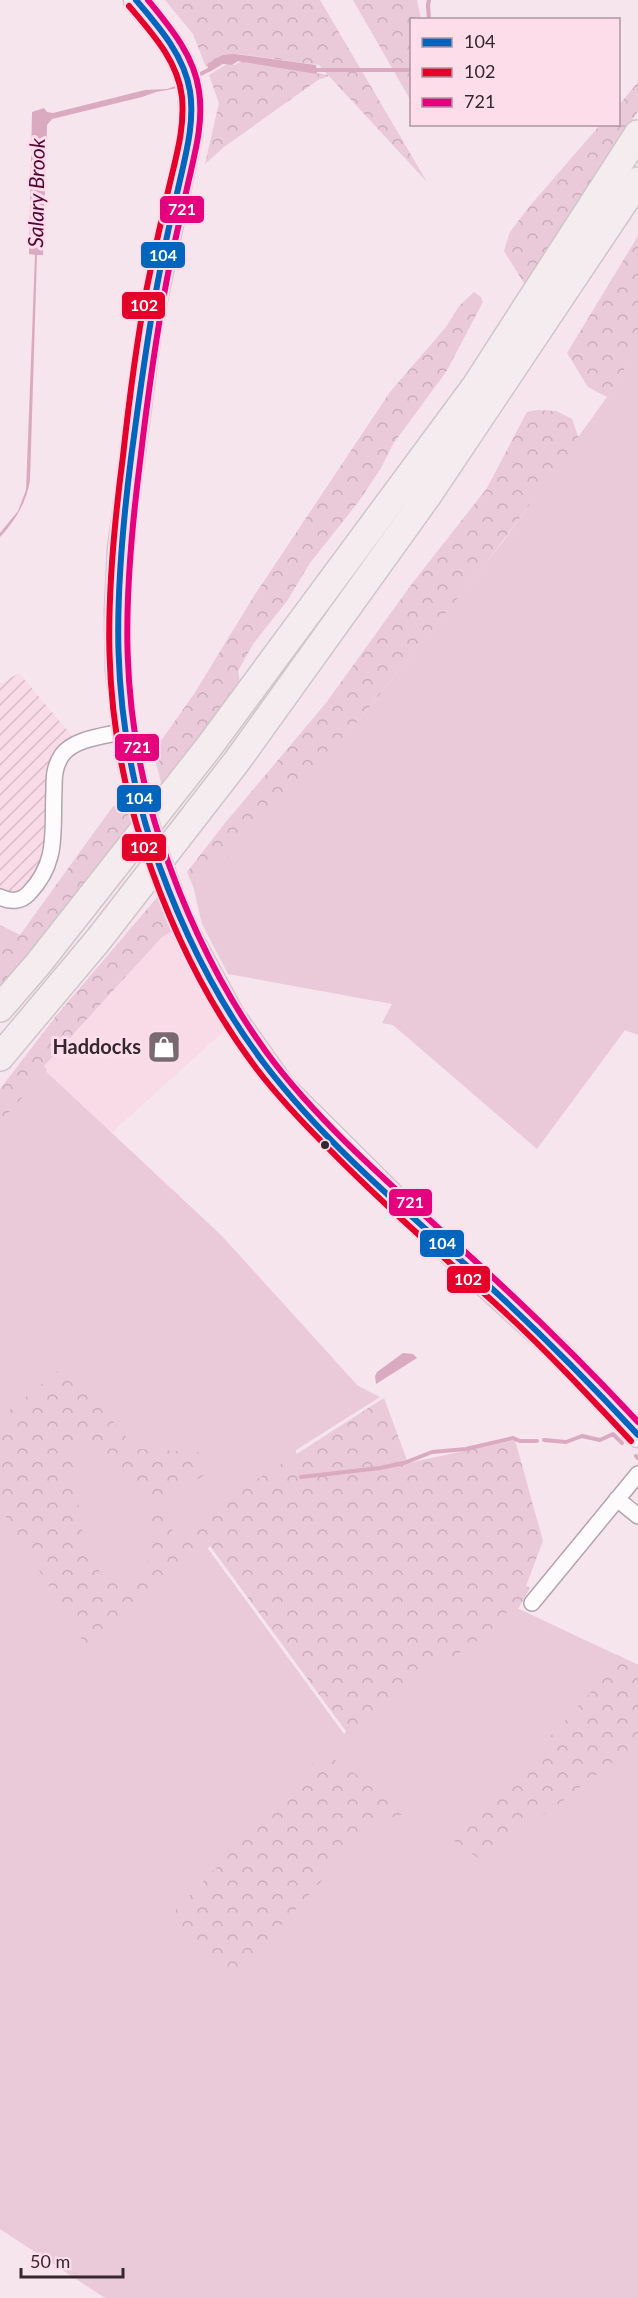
<svg xmlns="http://www.w3.org/2000/svg" width="638" height="2298" viewBox="0 0 638 2298" font-family="Lato,sans-serif">
<style>
.built{fill:#f9dbe8}
.industrial{fill:url(#industrial-furrows)}
.grass{fill:#eac9d8}
.forest{fill:url(#forest-crowns)}
.water{fill:#daaac0}
.lines{fill:none;stroke-linecap:round;stroke-linejoin:round}
.stream{stroke:#daaac0;stroke-width:4}
.street-casing{stroke:#b3a5ab;stroke-width:18}
.primary-casing{stroke:#cfc6ca;stroke-width:27}
.highway-casing{stroke:#cfc6ca;stroke-width:30}
.street{stroke:#fefbfc;stroke-width:15}
.primary{stroke:#f8f3f4;stroke-width:24}
.highway{stroke:#f4ecef;stroke-width:27}
.primary-bridge-casing{stroke:#cfc6ca;stroke-width:27;stroke-linecap:butt}
.primary-bridge{stroke:#f8f3f4;stroke-width:24}
.bus-1-casing{stroke:#feddeb;stroke-width:10}
.bus-2-casing{stroke:#feddeb;stroke-width:10}
.bus-3-casing{stroke:#feddeb;stroke-width:10}
.bus-1{stroke:#0065bd;stroke-width:6}
.bus-2{stroke:#e4002b;stroke-width:6}
.bus-3{stroke:#e5007d;stroke-width:6}
.bus-dot{fill:#34282d;stroke:#feddeb;stroke-width:2}
.labels{text-anchor:middle;stroke-width:6;stroke-linejoin:round;paint-order:stroke}
.poi-label{font-size:20px;font-weight:bold;fill:#34282d;stroke:#feddeb;text-anchor:end}
.water-label{font-size:21px;font-style:italic;fill:#500733;stroke:#feddeb}
.line-badge{stroke:#feddeb;stroke-width:2}
.badge-label{font-size:16px;text-anchor:middle;font-weight:bold;fill:#fff}
</style>
<defs>
<pattern id="industrial-furrows" width="10" height="10" patternUnits="userSpaceOnUse" patternTransform="scale(1.5)"><rect width="10" height="10" fill="#f9dbe8"/><path d="M-1 1l2-2M0 10L10 0M9 11l2-2" fill="none" stroke="#d6bcc7"/></pattern>
<pattern id="forest-crowns" width="20" height="18" patternUnits="userSpaceOnUse" patternTransform="scale(1.5)"><rect width="20" height="18" fill="#eac9d8"/><path d="M2 6a3 3 0 1 1 6 0M12 15a3 3 0 1 1 6 0" fill="none" stroke="#c9adba"/></pattern>
</defs>
<rect width="100%" height="100%" fill="#f6e5ec"/>
<polygon class="built" points="168,926 224,1031 110,1134 38,1064"/>
<polygon class="industrial" points="19,673 78,743 63,753 51,857 24,898 0,897 0,684"/>
<g class="grass">
<polygon points="638,346 638,1035 625,1030 537,1149 393,1025 382,1023 392,1004 228,974 202,924 193,886 359,720 502,543 607,397"/>
<polygon points="38,1064 221,1235 358,1386 380,1397 296,1450 298,1479 206,1546 344,1734 378,1704 505,1609 519,1609 638,1665 638,2298 105,2298 0,2229 0,1109"/>
</g>
<g class="forest">
<polygon points="165,0 320,0 427,182 329,76 318,80 224,147 205,164 219,103 209,75 227,64 235,65 241,61 328,75 319,65 238,54 226,56 206,67 193,34"/>
<polygon points="353,0 417,0 421,19 412,20 411,101"/>
<polygon points="638,82 638,111 527,288 504,251 510,232 529,207 600,125 618,124 619,105"/>
<polygon points="638,236 638,347 607,397 588,387 567,353"/>
<polygon points="474,292 481,297 483,302 446,372 393,444 381,468 359,501 310,563 287,601 253,644 238,671 240,683 164,794 153,752 194,694 254,596 390,392 446,327 459,306"/>
<polygon points="536,410 556,411 572,419 579,439 486,563 359,720 225,860 193,886 187,872 225,823 326,703 411,585 487,488 527,412"/>
<polygon points="128,791 140,839 0,1002 0,925 20,935 111,809"/>
<polygon points="160,894 176,929 162,937 44,1066 47,1070 0,1122 0,1089 56,1016"/>
<path d="M58,1371L99,1406L137,1449L198,1452L212,1470L170,1497L162,1507L153,1506L141,1498L126,1485L113,1465L82,1445L74,1456L80,1520L87,1553L102,1575L127,1587L140,1583L146,1574L153,1511C169,1517 172,1533 182,1545L192,1538L184,1526L384,1398L408,1463L515,1440L543,1541L526,1586L530,1588L518,1609L509,1610C486,1642 445,1660 413,1681C389,1697 369,1716 348,1734L210,1546L91,1654L0,1507V1418Z"/>
<polygon points="616,1654 638,1665 638,1742 564,1800 481,1860 454,1841 592,1691"/>
<polygon points="325,1753 410,1812 380,1821 370,1828 284,1922 241,1973 231,1973 182,1930 164,1922 289,1793 304,1770"/>
</g>
<g class="water">
<polygon points="235,54 316,65 317,74 238,61 232,65 223,64 209,72 207,64 223,55"/>
<path d="M178,85V88L156,92L142,97L52,119L47,125L43,255H37L30,481C26,503 15,521 0,537V533L18,511L26,490L35,255L29,254L32,112L44,108L47,112L53,113L145,90L167,89Z"/>
<polygon points="403,1353 413,1354 417,1358 376,1384 375,1376 377,1372"/>
</g>
<g class="lines">
<g class="stream">
<polyline points="429,20 428,5 429,0"/>
<polyline points="312,70 412,70"/>
<polyline points="195,77 212,68"/>
<polyline points="544,1440 566,1442 582,1436 600,1440 613,1434 622,1443"/>
<polyline points="636,1456 638,1458"/>
<polyline points="301,1477 380,1468 404,1463 432,1452 466,1449 513,1438 520,1441 537,1441"/>
</g>
<defs>
<g id="street">
<path d="M0,897C10,902 21,902 29,893C59,862 52,831 54,790C54,777 54,767 62,755C74,738 106,736 125,731"/>
<polyline points="617,1499 638,1516"/>
<polyline points="532,1603 638,1474"/>
</g>
<g id="primary">
<path d="M134,777L125,731L118,671L117,611L120,550L150,323L190,135C198,70 175,47 136,0"/>
<polyline points="181,921 232,1015 283,1087 442,1245 558,1351 638,1435"/>
</g>
<g id="highway">
<polyline points="0,1008 38,964 208,748 475,387 638,134"/>
<polyline points="0,1057 99,939 237,761 428,495 638,181"/>
</g>
</defs>
<use href="#street" class="street-casing"/>
<use href="#primary" class="primary-casing"/>
<use href="#highway" class="highway-casing"/>
<use href="#street" class="street"/>
<use href="#primary" class="primary"/>
<use href="#highway" class="highway"/>
<defs>
<polyline id="primary-bridge" points="134,777 152,842 181,921"/>
</defs>
<use href="#primary-bridge" class="primary-bridge-casing"/>
<use href="#primary-bridge" class="primary-bridge"/>
<defs>
<path id="bus-1" d="M136,0C159,27 184,55 190,91C195,124 185,157 178,189C170,221 163,253 157,286C146,343 139,400 131,458C114,594 108,708 151,842C177,919 214,997 263,1062C321,1139 402,1208 474,1272C531,1324 585,1378 638,1435"/>
<path id="bus-2" d="M129,6C152,33 178,61 182,97C185,128 176,157 169,187C161,222 153,257 146,292C136,346 129,401 123,456C105,594 98,714 144,848C170,926 207,1003 256,1068C278,1097 303,1123 328,1148C382,1203 440,1254 498,1306C545,1349 588,1395 631,1441"/>
<path id="bus-3" d="M148,0C170,27 194,55 199,91C204,124 194,156 187,188C180,220 172,252 166,284C155,343 147,402 140,462C123,596 117,711 161,842C186,916 221,990 267,1053C320,1125 397,1190 463,1250C524,1305 582,1362 638,1422"/>
</defs>
<use href="#bus-1" class="bus-1-casing"/>
<use href="#bus-2" class="bus-2-casing"/>
<use href="#bus-3" class="bus-3-casing"/>
<use href="#bus-1" class="bus-1"/>
<use href="#bus-2" class="bus-2"/>
<use href="#bus-3" class="bus-3"/>
</g>
<defs>
<symbol id="shop-square" viewBox="-11 -11 22 22"><rect x="-9" y="-9" width="18" height="18" rx="4" fill="#786a70" stroke="#feddeb"/><path d="M-5-2.5h2.3a2.7 3.5 0 0 1 5.4 0H5L5.5 6h-11ZM-1.5-2.5h3a1.5 2.3 0 0 0-3 0Z" fill="#fff"/></symbol>
</defs>
<g fill-rule="evenodd">
<use href="#shop-square" x="145" y="1028" width="38" height="38"/>
</g>
<circle class="bus-dot" cx="325" cy="1145" r="5"/>
<g class="labels">
<g class="poi-label">
<text x="141" y="1054">Haddocks</text>
</g>
<g class="water-label">
<text transform="translate(37 193) rotate(-89)" y="7">Salary Brook</text>
</g>
</g>
<g class="line-badge">
<rect x="159" y="195" width="46" height="29" rx="6" fill="#e5007d"/>
<rect x="140" y="241" width="46" height="28" rx="6" fill="#0065bd"/>
<rect x="121" y="291" width="45" height="29" rx="6" fill="#e4002b"/>
<rect x="114" y="733" width="46" height="29" rx="6" fill="#e5007d"/>
<rect x="116" y="784" width="46" height="29" rx="6" fill="#0065bd"/>
<rect x="121" y="833" width="46" height="29" rx="6" fill="#e4002b"/>
<rect x="388" y="1188" width="45" height="29" rx="6" fill="#e5007d"/>
<rect x="419" y="1229" width="46" height="29" rx="6" fill="#0065bd"/>
<rect x="446" y="1265" width="45" height="29" rx="6" fill="#e4002b"/>
</g>
<g class="badge-label">
<text x="182" y="215">721</text>
<text x="163" y="261">104</text>
<text x="144" y="311">102</text>
<text x="137" y="753">721</text>
<text x="139" y="804">104</text>
<text x="144" y="853">102</text>
<text x="410" y="1208">721</text>
<text x="442" y="1249">104</text>
<text x="468" y="1285">102</text>
</g>
<rect x="410" y="18" width="210" height="108" fill="#feddeb" stroke="#ad959f" stroke-width="1.5"/>
<rect x="422" y="38" width="30" height="9" fill="#0065bd" stroke="#ad959f" stroke-width="1.5"/>
<text x="464" y="48" font-size="18" fill="#34282d">104</text>
<rect x="422" y="68" width="30" height="9" fill="#e4002b" stroke="#ad959f" stroke-width="1.5"/>
<text x="464" y="78" font-size="18" fill="#34282d">102</text>
<rect x="422" y="98" width="30" height="9" fill="#e5007d" stroke="#ad959f" stroke-width="1.5"/>
<text x="464" y="108" font-size="18" fill="#34282d">721</text>
<path d="M21 2268v9h102v-9" fill="none" stroke="#34282d" stroke-width="3"/>
<text x="30" y="2268" font-size="18" fill="#34282d" stroke="#feddeb" stroke-width="4.5" paint-order="stroke">50 m</text>
</svg>
